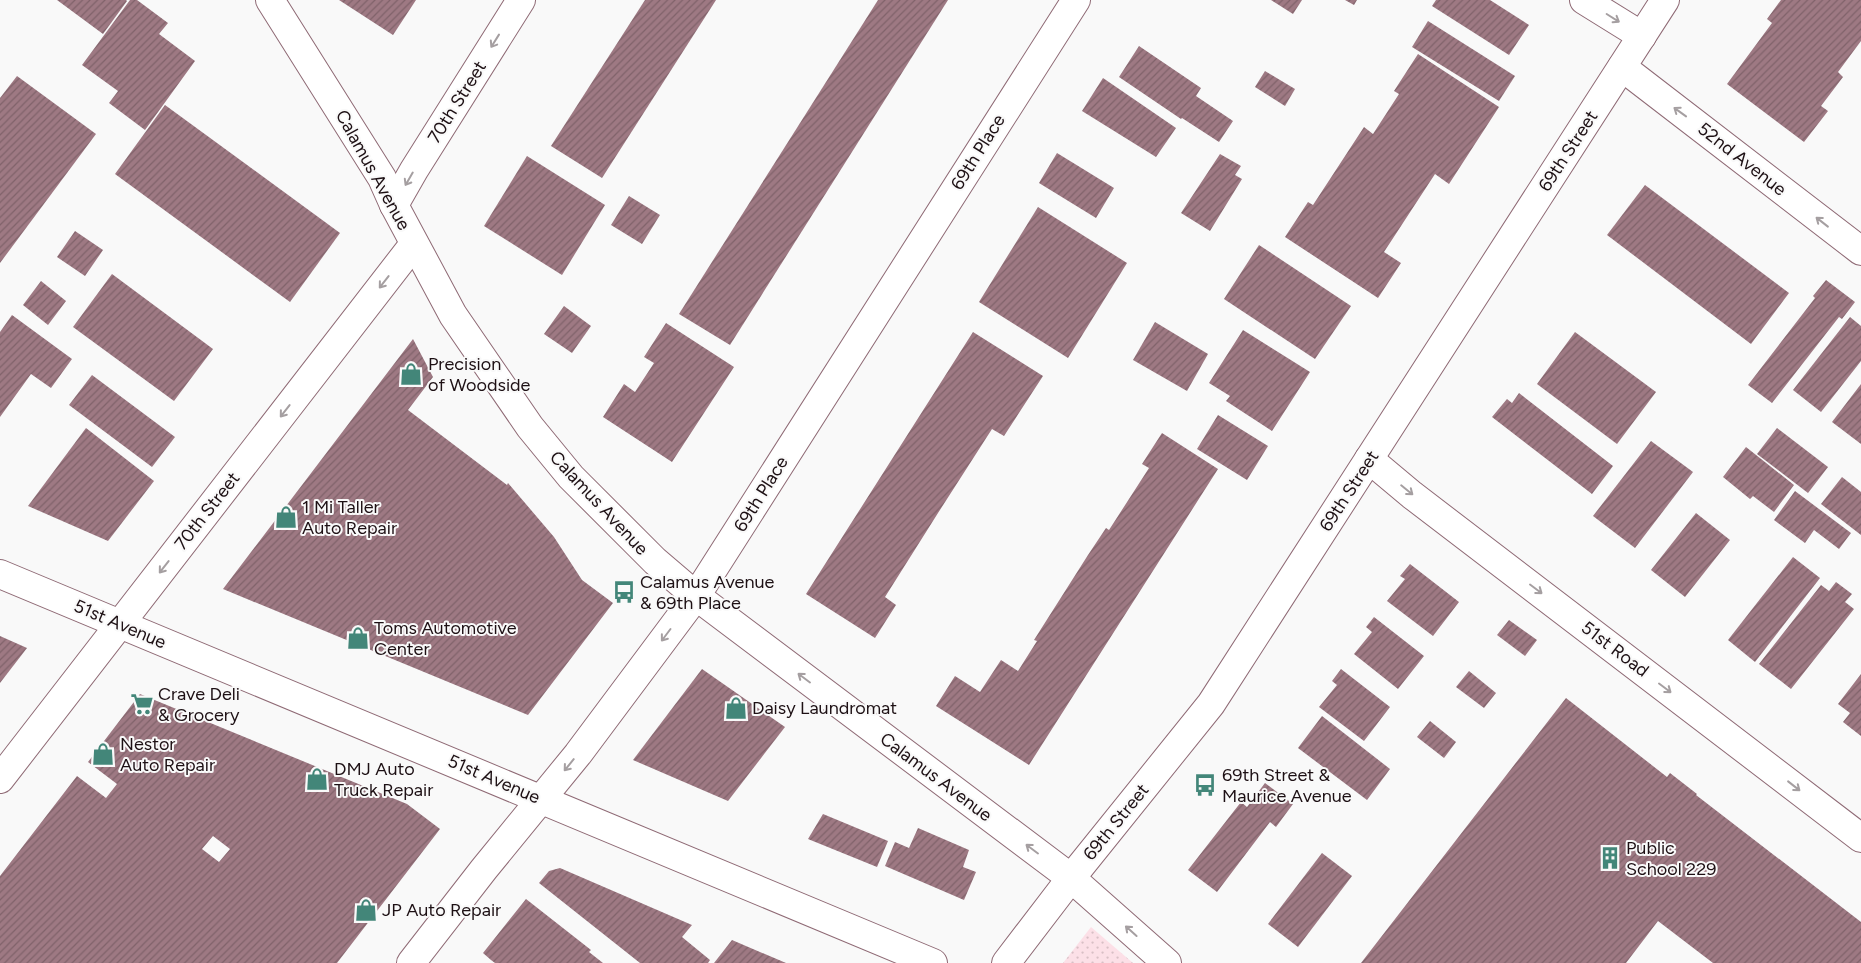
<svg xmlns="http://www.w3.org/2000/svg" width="1861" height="963" viewBox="0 0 1861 963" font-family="Figtree,sans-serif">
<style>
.park{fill:url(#park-dots)}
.building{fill:url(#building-hatch);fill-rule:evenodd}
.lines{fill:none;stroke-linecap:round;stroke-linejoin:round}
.minor-casing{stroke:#8f6a75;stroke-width:30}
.minor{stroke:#fff;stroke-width:28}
.oneway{stroke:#a59fa1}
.labels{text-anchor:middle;stroke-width:4;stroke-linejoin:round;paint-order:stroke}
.street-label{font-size:18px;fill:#1d1014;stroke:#f9f9f9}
.poi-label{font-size:18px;fill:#1d1014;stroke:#f9f9f9;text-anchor:start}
</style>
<defs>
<pattern id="park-dots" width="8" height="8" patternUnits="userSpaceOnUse" patternTransform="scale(1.25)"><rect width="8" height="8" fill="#fce0e7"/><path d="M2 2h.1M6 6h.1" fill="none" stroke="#d8bfc5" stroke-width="1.8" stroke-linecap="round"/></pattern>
<pattern id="building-hatch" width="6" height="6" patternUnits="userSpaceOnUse" patternTransform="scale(1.25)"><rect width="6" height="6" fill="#9e7983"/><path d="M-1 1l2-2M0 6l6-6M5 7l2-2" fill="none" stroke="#80626a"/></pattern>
</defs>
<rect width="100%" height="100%" fill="#f9f9f9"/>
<polygon class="park" points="1091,927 1133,963 1063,963"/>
<g class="building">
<polygon points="57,0 126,0 127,1 103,34"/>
<polygon points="130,0 137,0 168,23 159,34 195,61 145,130 109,103 118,91 82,65"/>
<polygon points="339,0 416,0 393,35"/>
<polygon points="645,0 716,0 602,178 551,146"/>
<polygon points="878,0 948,0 730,345 679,314"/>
<polygon points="1271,0 1302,0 1293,14"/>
<polygon points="1345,0 1357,0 1354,5"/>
<polygon points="1436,0 1490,0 1529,25 1509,55 1432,6"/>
<polygon points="1781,0 1861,0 1861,41 1838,72 1843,77 1821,106 1828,111 1804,142 1727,84 1772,23 1767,19"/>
<polygon points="1428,21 1515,76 1499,101 1412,47"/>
<polygon points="1139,46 1201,88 1196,96 1233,121 1219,142 1182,118 1181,119 1119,77"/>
<polygon points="1418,54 1499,107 1449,184 1435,174 1384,252 1401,263 1378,298 1285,237 1308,202 1313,205 1364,127 1373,134 1399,94 1394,91"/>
<polygon points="1265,71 1295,89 1285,106 1255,87"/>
<polygon points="17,76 96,134 0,263 0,98"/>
<polygon points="1103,78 1176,128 1156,157 1082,111"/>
<polygon points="165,105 340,233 290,302 115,174"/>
<polygon points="1057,153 1114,188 1096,218 1039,183"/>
<polygon points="1220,154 1241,166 1235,175 1242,179 1210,231 1181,213"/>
<polygon points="527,156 605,205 562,275 484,226"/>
<polygon points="1645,185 1789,293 1751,344 1607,235"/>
<polygon points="629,196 660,215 642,244 611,225"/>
<polygon points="1038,207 1127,263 1068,358 979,302"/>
<polygon points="75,231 103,250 85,276 57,257"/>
<polygon points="1259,245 1351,306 1315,359 1224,299"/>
<polygon points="112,274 213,349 174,401 73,327"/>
<polygon points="1826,280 1855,302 1842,319 1839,317 1772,403 1748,385 1815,298 1813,296"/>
<polygon points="41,281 66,301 48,325 23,305"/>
<polygon points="564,306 591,326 572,353 544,334"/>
<polygon points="12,315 72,359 51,388 31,374 0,417 0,332"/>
<polygon points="1850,317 1861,326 1861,361 1821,412 1793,390"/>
<polygon points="1155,322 1208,354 1187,391 1133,360"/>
<polygon points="666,323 734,367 672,462 603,417 624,384 635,392 654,363 644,357"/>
<polygon points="1243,330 1310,372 1272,431 1226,401 1230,396 1209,383"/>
<polygon points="973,332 1043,376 1004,436 992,429 938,513 885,597 896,605 875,638 806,594"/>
<polygon points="1575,332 1656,392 1617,444 1537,384"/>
<polygon points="413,339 433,377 408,410 507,485 508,483 554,537 582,580 613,603 528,715 223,589"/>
<polygon points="92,375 175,437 152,467 69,405"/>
<polygon points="1861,384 1861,444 1832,422"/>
<polygon points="1519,393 1613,466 1592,494 1492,417 1507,399 1512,403"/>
<polygon points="1218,415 1268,446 1247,480 1197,449"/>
<polygon points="86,428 154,481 108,541 28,506"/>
<polygon points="1777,428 1828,467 1808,493 1757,454"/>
<polygon points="1162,433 1218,469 1029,765 936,706 955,676 980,692 1001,660 1018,671 1037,641 1034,640 1088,555 1106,528 1109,530 1149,468 1142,464"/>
<polygon points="1651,441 1693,472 1635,548 1593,516"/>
<polygon points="1746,447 1794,485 1774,512 1753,496 1750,499 1723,477"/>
<polygon points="1842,477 1861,492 1861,535 1821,504"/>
<polygon points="1795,491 1851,533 1839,549 1814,530 1805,543 1774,520"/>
<polygon points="1696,513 1730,540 1685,597 1651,570"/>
<polygon points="1793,557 1820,578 1755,662 1728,640"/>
<polygon points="1410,564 1459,602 1433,636 1387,601 1405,579 1400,576"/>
<polygon points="1836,582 1852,594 1845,602 1854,609 1791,689 1759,664 1821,585 1829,591"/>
<polygon points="1374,617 1424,656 1398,689 1354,654 1372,632 1366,627"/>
<polygon points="1509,620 1537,640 1525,656 1497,635"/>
<polygon points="0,636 27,648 0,683"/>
<polygon points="702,669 785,727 728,801 633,760"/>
<polygon points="1341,669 1390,707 1364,741 1319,707 1337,685 1332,681"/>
<polygon points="1469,671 1496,693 1484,708 1456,687"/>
<polygon points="1861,674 1861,736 1843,722 1850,713 1838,704"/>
<path d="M140,694L407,804L440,829L337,963H0V876L77,776L106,798L117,784L88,762ZM213,836L230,849L219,862L202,849Z"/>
<polygon points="1566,698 1667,777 1670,773 1697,794 1696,795 1861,922 1861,963 1713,963 1658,921 1626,963 1361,963"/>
<polygon points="1322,716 1390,769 1367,800 1298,748"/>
<polygon points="1430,721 1456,742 1444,758 1417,737"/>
<polygon points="1265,783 1293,804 1276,827 1270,822 1217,892 1188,870 1241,802 1247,807"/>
<polygon points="823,814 888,841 877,867 808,839"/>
<polygon points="918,828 969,850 963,867 976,872 964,900 885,866 895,842 909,848"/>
<polygon points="1322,853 1352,876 1298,947 1268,924"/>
<polygon points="560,868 692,925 682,937 710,960 708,963 640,963 539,883 549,871"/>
<polygon points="526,899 591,950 589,952 603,963 495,963 491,960 483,953"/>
<polygon points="732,940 786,963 714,963"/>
</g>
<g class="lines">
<defs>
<g id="minor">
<polyline points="270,0 382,178 394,205 453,315 530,427 571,477 655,561 696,596 1071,878 1167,963"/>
<polyline points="1584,0 1642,36"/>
<polyline points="1622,67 1861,251"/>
<polyline points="394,205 414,170 521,0"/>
<polyline points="1369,459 1412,495 1861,838"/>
<polyline points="0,574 933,963"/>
<polyline points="0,779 414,244"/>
<polyline points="411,963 484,869 578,754 696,596 1076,0"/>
<polyline points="1006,963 1071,878 1211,704 1665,0"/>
</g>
</defs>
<use href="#minor" class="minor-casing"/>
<use href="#minor" class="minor"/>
</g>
<defs><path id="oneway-shaft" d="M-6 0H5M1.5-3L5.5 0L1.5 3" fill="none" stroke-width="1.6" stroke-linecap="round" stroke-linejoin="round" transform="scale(1.25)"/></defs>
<g class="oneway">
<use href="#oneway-shaft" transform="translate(1613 18) rotate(32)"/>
<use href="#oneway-shaft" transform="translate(495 41) rotate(122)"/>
<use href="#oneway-shaft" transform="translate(1680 112) rotate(-144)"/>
<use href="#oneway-shaft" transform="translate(409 179) rotate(120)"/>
<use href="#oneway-shaft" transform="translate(1822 222) rotate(-142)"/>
<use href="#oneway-shaft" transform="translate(384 282) rotate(128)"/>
<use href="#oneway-shaft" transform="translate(285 411) rotate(128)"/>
<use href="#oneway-shaft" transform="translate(1407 490) rotate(39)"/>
<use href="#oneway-shaft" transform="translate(164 567) rotate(128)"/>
<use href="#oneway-shaft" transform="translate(1536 589) rotate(37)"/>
<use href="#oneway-shaft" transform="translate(666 635) rotate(127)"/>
<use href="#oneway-shaft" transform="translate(804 678) rotate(-143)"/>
<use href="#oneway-shaft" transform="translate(1665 688) rotate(37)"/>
<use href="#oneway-shaft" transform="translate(569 765) rotate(129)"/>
<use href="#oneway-shaft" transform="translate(1794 786) rotate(38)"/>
<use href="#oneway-shaft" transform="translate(1032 849) rotate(-143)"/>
<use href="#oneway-shaft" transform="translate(1131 931) rotate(-138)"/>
</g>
<defs>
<symbol id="shop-bare" viewBox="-9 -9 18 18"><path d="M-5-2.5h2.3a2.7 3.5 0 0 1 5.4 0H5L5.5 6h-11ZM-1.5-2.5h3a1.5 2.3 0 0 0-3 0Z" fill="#438679" stroke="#f9f9f9" stroke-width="2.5" paint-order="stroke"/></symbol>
<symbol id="bus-bare" viewBox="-9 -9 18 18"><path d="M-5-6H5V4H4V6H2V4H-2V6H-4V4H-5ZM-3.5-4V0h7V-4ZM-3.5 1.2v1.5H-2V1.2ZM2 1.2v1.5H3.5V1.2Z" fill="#438679" stroke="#f9f9f9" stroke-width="2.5" paint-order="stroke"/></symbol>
<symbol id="supermarket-bare" viewBox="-9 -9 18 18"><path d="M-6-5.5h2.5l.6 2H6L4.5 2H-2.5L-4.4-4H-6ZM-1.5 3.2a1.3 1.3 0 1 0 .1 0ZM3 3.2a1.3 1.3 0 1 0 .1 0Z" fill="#438679" stroke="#f9f9f9" stroke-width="2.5" paint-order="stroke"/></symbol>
<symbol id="building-bare" viewBox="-9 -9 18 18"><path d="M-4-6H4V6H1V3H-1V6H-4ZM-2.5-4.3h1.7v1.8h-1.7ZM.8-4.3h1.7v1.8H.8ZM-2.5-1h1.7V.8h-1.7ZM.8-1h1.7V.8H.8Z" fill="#438679" stroke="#f9f9f9" stroke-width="2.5" paint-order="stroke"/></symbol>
</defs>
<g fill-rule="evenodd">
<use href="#shop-bare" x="395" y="358" width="32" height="32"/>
<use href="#shop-bare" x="270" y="501" width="32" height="32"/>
<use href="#bus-bare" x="608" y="576" width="32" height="32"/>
<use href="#shop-bare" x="342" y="622" width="32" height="32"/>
<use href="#supermarket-bare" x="126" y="688" width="32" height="32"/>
<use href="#shop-bare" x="720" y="692" width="32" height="32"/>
<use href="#shop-bare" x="87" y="738" width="32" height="32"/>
<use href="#shop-bare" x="301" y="763" width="32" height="32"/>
<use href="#bus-bare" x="1189" y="769" width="32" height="32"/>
<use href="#building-bare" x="1594" y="842" width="32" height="32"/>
<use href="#shop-bare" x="350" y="894" width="32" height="32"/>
</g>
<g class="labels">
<g class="street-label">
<text transform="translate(457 102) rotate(-58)" y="6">70th Street</text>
<text transform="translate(1568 151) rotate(-57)" y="6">69th Street</text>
<text transform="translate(978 152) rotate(-58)" y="6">69th Place</text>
<text transform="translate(1742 159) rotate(38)" y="6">52nd Avenue</text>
<text transform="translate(373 170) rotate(61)" y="6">Calamus Avenue</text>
<text transform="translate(1349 491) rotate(-57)" y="6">69th Street</text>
<text transform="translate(761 494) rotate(-58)" y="6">69th Place</text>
<text transform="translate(599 503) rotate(47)" y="6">Calamus Avenue</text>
<text transform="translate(207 511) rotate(-52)" y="6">70th Street</text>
<text transform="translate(120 624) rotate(23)" y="6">51st Avenue</text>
<text transform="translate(1615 649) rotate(37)" y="6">51st Road</text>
<text transform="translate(936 777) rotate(37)" y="6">Calamus Avenue</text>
<text transform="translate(494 779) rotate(23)" y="6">51st Avenue</text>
<text transform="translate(1116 822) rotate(-51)" y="6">69th Street</text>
</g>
<g class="poi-label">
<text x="428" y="370">Precision<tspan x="428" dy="21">of Woodside</tspan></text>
<text x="302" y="513">1 Mi Taller<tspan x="302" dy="21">Auto Repair</tspan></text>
<text x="640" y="588">Calamus Avenue<tspan x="640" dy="21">&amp; 69th Place</tspan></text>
<text x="374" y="634">Toms Automotive<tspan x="374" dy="21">Center</tspan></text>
<text x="158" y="700">Crave Deli<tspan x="158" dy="21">&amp; Grocery</tspan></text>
<text x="752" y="714">Daisy Laundromat</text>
<text x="120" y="750">Nestor<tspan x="120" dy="21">Auto Repair</tspan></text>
<text x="334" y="775">DMJ Auto<tspan x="334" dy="21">Truck Repair</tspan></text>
<text x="1222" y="781">69th Street &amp;<tspan x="1222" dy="21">Maurice Avenue</tspan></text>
<text x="1626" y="854">Public<tspan x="1626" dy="21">School 229</tspan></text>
<text x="382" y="916">JP Auto Repair</text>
</g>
</g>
</svg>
